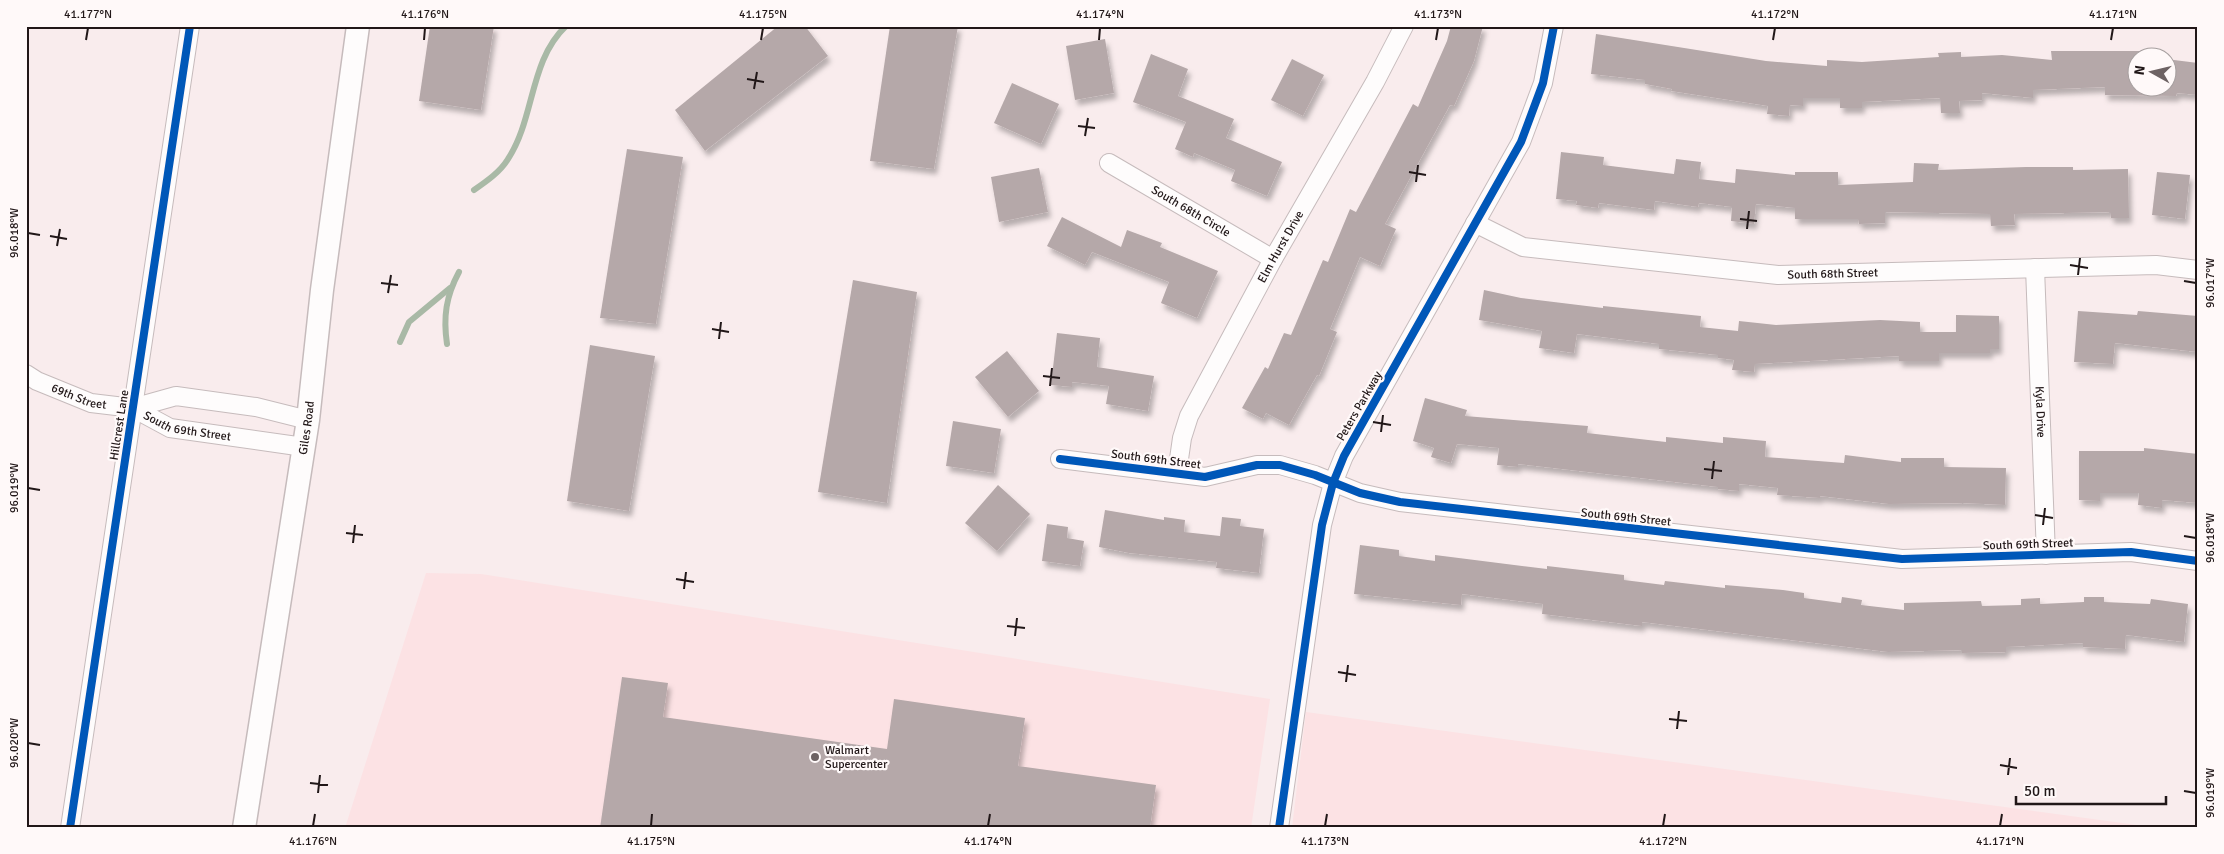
<svg xmlns="http://www.w3.org/2000/svg" width="2224" height="854" viewBox="0 0 2224 854" font-family="Signika,sans-serif">
<style>
.built{fill:#fce2e4}
.lines{fill:none;stroke-linecap:round;stroke-linejoin:round}
.stream{stroke:#a9b9a6;stroke-width:6}
.building{fill:#b5a8a9;filter:url(#shadow)}
.minor-casing{stroke:#c6bbbc;stroke-width:20}
.tertiary-casing{stroke:#c6bbbc;stroke-width:25}
.minor{stroke:#fefcfc;stroke-width:18}
.tertiary{stroke:#fefcfc;stroke-width:22}
.cycleway-casing{stroke:#fff9f9;stroke-width:11}
.cycleway{stroke:#0057b8;stroke-width:8}
.ticks{fill:none;stroke:#211718;stroke-width:2}
.poi-dot{fill:#6d6263;stroke:#fff9f9;stroke-width:2}
.labels{text-anchor:middle;stroke-width:4.5;stroke-linejoin:round;paint-order:stroke}
.street-label{font-size:12px;fill:#211718;stroke:#fff9f9}
.poi-label{font-size:12px;fill:#211718;stroke:#fff9f9;text-anchor:start}
.neatline{fill:none;stroke:#211718;stroke-width:2}
.ticks-label{font-size:12px;text-anchor:middle;fill:#211718}
</style>
<defs>
<filter id="shadow"><feDropShadow dx="3" dy="5.5" stdDeviation="2.5" flood-color="#0004"/></filter>
</defs>
<rect width="100%" height="100%" fill="#f9eced"/>
<g class="built">
<polygon points="426,573 481,574 1270,699 1251,828 345,828"/>
<polygon points="1306,712 2159,828 1292,828"/>
</g>
<g class="lines">
<g class="stream">
<path d="M474,190C487,181 500,172 508,159C535,118 529,61 566,26"/>
<polyline points="400,342 409,322 450,288"/>
<path d="M447,344C443,317 446,296 459,272"/>
</g>
</g>
<g class="building">
<polygon points="430,26 494,26 481,110 419,101"/>
<polygon points="778,26 805,26 828,56 705,151 675,110"/>
<polygon points="890,26 958,26 934,169 870,161"/>
<polygon points="1451,26 1483,26 1474,61 1454,106 1450,105 1385,224 1396,229 1380,266 1360,257 1330,329 1337,332 1319,376 1317,375 1289,425 1266,413 1263,419 1242,408 1265,367 1268,369 1284,333 1291,335 1323,260 1328,262 1350,209 1356,212 1413,104 1418,107 1447,41"/>
<polygon points="1596,34 1766,61 1827,66 1827,60 1862,62 1939,57 1938,53 1961,52 1961,57 2002,55 2052,60 2051,51 2149,51 2149,57 2151,58 2136,58 2136,88 2166,88 2166,59 2198,63 2198,95 2177,93 2176,96 2105,95 2105,87 2033,90 2033,98 1982,93 1982,100 1959,101 1960,113 1941,113 1940,98 1862,102 1862,108 1840,108 1840,98 1803,98 1803,106 1790,105 1789,116 1767,114 1768,106 1671,91 1672,89 1645,84 1645,80 1591,74"/>
<polygon points="1105,39 1114,93 1075,100 1066,46"/>
<polygon points="1151,54 1188,69 1178,96 1234,119 1226,138 1282,162 1267,196 1231,181 1235,170 1194,153 1193,157 1175,149 1186,122 1133,102"/>
<polygon points="1292,59 1324,75 1303,116 1271,100"/>
<polygon points="1012,83 1059,104 1041,144 994,123"/>
<polygon points="627,149 683,157 656,324 600,318"/>
<polygon points="1561,152 1604,157 1603,165 1674,174 1676,159 1701,162 1699,179 1735,183 1736,169 1795,175 1795,172 1838,172 1838,185 1913,182 1914,163 1939,164 1938,170 2026,167 2073,167 2073,170 2128,169 2129,218 2111,218 2110,212 2014,214 2015,225 1991,226 1990,214 1885,212 1885,223 1859,224 1858,219 1795,219 1795,208 1756,204 1754,224 1731,221 1732,207 1699,203 1698,207 1655,201 1654,210 1599,203 1598,208 1576,205 1577,201 1556,199"/>
<polygon points="1039,168 1048,212 999,222 991,177"/>
<polygon points="2157,172 2190,175 2185,219 2152,215"/>
<polygon points="1062,217 1121,247 1127,230 1162,243 1160,247 1218,271 1197,318 1161,303 1169,282 1092,252 1085,265 1047,246"/>
<polygon points="853,280 917,292 887,503 818,492"/>
<polygon points="1484,290 1521,298 1603,308 1603,306 1701,316 1700,327 1738,331 1739,321 1776,325 1880,320 1920,322 1920,332 1956,332 1956,315 1999,316 1999,349 1990,349 1990,353 1939,353 1939,361 1899,361 1899,356 1755,364 1754,372 1732,370 1734,360 1718,358 1718,355 1659,349 1659,344 1577,334 1574,353 1539,348 1542,331 1479,320"/>
<polygon points="2078,311 2137,315 2138,311 2198,316 2198,352 2115,343 2113,364 2074,362"/>
<polygon points="1057,333 1100,338 1097,367 1154,376 1148,411 1106,404 1109,386 1072,382 1072,387 1051,385"/>
<polygon points="590,345 655,356 629,511 567,501"/>
<polygon points="1007,351 1039,391 1008,417 975,377"/>
<polygon points="1425,398 1467,410 1465,416 1588,426 1587,433 1666,442 1666,437 1723,443 1723,437 1766,441 1765,457 1844,463 1845,455 1901,462 1901,458 1944,458 1944,467 2006,468 2005,505 1963,503 1889,504 1820,496 1820,498 1777,495 1778,488 1739,484 1739,491 1718,489 1718,487 1518,464 1518,467 1497,465 1499,448 1457,444 1451,463 1431,457 1434,448 1413,441"/>
<polygon points="953,421 1001,429 994,473 946,466"/>
<polygon points="2144,448 2198,454 2198,503 2162,500 2162,508 2138,505 2139,493 2100,493 2100,501 2079,500 2079,451 2144,451"/>
<polygon points="998,485 1030,514 997,551 965,523"/>
<polygon points="1105,510 1164,520 1164,517 1185,520 1184,532 1220,536 1222,517 1241,519 1240,526 1264,529 1259,573 1216,568 1217,562 1129,553 1099,547"/>
<polygon points="1047,524 1068,527 1067,538 1084,541 1080,566 1042,561"/>
<polygon points="1360,545 1399,550 1399,556 1435,561 1435,555 1547,569 1547,566 1624,575 1624,580 1664,585 1665,581 1725,588 1725,585 1783,590 1804,593 1804,598 1841,603 1842,597 1862,600 1861,605 1904,610 1904,603 1981,601 1982,606 2021,605 2021,599 2040,598 2040,604 2084,602 2084,597 2104,597 2104,602 2150,604 2151,599 2188,604 2184,642 2126,635 2125,649 2083,647 2083,643 2006,647 2006,652 1962,653 1962,650 1888,652 1642,622 1642,626 1542,614 1543,604 1462,594 1461,605 1354,594"/>
<polygon points="622,677 668,683 663,717 887,749 894,699 1025,718 1018,766 1156,785 1150,828 600,828"/>
</g>
<g class="lines">
<defs>
<g id="minor">
<path id="s1" d="M1109,163L1273,259"/>
<path id="s2" d="M1475,223L1523,247L1778,275L2156,265L2198,270"/>
<path id="s3" d="M2035,268L2046,555"/>
<path id="s4" d="M26,374L37,381L91,403L133,408L170,428L304,447"/>
<polyline points="133,408 176,396 256,407 308,420"/>
<polyline points="1060,459 1205,477 1257,465 1280,465 1315,475 1360,493 1400,502 1902,559 2131,552 2198,561"/>
<path id="s5" d="M1177,473L1182,438L1189,416L1273,259L1375,82L1404,26"/>
<polyline points="70,828 190,26"/>
<polyline points="1279,828 1322,525 1333,483 1344,456 1521,142 1543,83 1554,26"/>
</g>
<g id="tertiary">
<path id="s6" d="M244,828L308,420L322,290L358,26"/>
</g>
</defs>
<use href="#minor" class="minor-casing"/>
<use href="#tertiary" class="tertiary-casing"/>
<use href="#minor" class="minor"/>
<use href="#tertiary" class="tertiary"/>
<defs>
<g id="cycleway">
<polyline points="1060,459 1205,477 1257,465 1280,465 1315,475 1360,493 1400,502 1902,559 2131,552 2198,561"/>
<polyline points="70,828 190,26"/>
<polyline points="1279,828 1322,525 1333,483 1344,456 1521,142 1543,83 1554,26"/>
</g>
</defs>
<use href="#cycleway" class="cycleway-casing"/>
<use href="#cycleway" class="cycleway"/>
</g>
<path class="ticks" d="M86,40L88,28M424,40L425,28M761,40L763,28M1099,40L1100,28M1436,40L1438,28M1773,40L1775,28M2111,40L2113,28M747,79L764,82M754,89L757,72M1078,126L1095,128M1085,136L1088,118M1409,172L1426,175M1416,182L1418,165M1740,219L1757,221M1747,229L1749,211M28,233L40,235M50,236L67,239M57,246L60,229M2070,265L2088,268M2078,275L2080,258M2184,281L2196,283M381,283L398,285M388,293L391,275M712,329L729,332M719,339L721,322M1043,376L1060,378M1050,386L1052,368M1373,422L1391,425M1381,432L1383,415M1704,469L1722,471M1712,479L1714,461M28,488L40,490M2035,515L2053,518M2043,525L2045,508M346,533L363,535M2184,536L2196,538M353,543L355,525M676,579L694,582M684,589L686,572M1007,626L1025,628M1015,636L1017,618M1338,672L1356,675M1346,682L1348,665M1669,719L1687,721M1677,729L1679,711M28,743L40,745M2000,765L2017,768M2008,775L2010,758M310,783L328,785M2184,791L2196,793M318,793L320,775M313,826L315,814M651,826L652,814M988,826L990,814M1325,826L1327,814M1663,826L1665,814M2000,826L2002,814"/>
<circle class="poi-dot" cx="815" cy="757" r="5"/>
<g class="labels">
<g class="street-label">
<text dy="4" stroke="none"><textPath href="#s1" startOffset="95">South 68th Circle</textPath></text>
<text dy="4" stroke="none"><textPath href="#s5" startOffset="251">Elm Hurst Drive</textPath></text>
<text dy="4" stroke="none"><textPath href="#s2" startOffset="365">South 68th Street</textPath></text>
<text dy="4" stroke="none"><textPath href="#s4" startOffset="58">69th Street</textPath></text>
<text transform="translate(1359 406) rotate(-60)" y="4">Peters Parkway</text>
<text dy="4" stroke="none"><textPath href="#s3" startOffset="144">Kyla Drive</textPath></text>
<text transform="translate(119 425) rotate(-81)" y="4">Hillcrest Lane</text>
<text dy="4" stroke="none"><textPath href="#s4" startOffset="172">South 69th Street</textPath></text>
<text dy="4" stroke="none"><textPath href="#s6" startOffset="405">Giles Road</textPath></text>
<text transform="translate(1156 459) rotate(7)" y="4">South 69th Street</text>
<text transform="translate(1626 517) rotate(6)" y="4">South 69th Street</text>
<text transform="translate(2028 544) rotate(-2)" y="4">South 69th Street</text>
</g>
<g class="poi-label">
<text x="825" y="754">Walmart<tspan x="825" dy="14">Supercenter</tspan></text>
</g>
</g>
<rect width="2224" height="854" fill="none" stroke="#fff9f9" stroke-width="55"/>
<g transform="translate(2152 72) rotate(278)"><circle r="24" fill="#fff9f9" stroke="#a69f9f"/>
<path d="M0-4L9 19L0 12L-9 19Z" fill="#6d6263"/>
<text y="-8" font-size="14" font-weight="bold" text-anchor="middle" fill="#211718">N</text>
</g>
<path d="M2016 796v8h150v-8" fill="none" stroke="#211718" stroke-width="2.5"/>
<text x="2024" y="796" font-size="15" fill="#211718" stroke="#fff9f9" stroke-width="4" paint-order="stroke">50 m</text>
<rect x="28" y="28" width="2168" height="798" class="neatline"/>
<g class="ticks-label">
<text x="88" y="18">41.177°N</text>
<text x="425" y="18">41.176°N</text>
<text x="763" y="18">41.175°N</text>
<text x="1100" y="18">41.174°N</text>
<text x="1438" y="18">41.173°N</text>
<text x="1775" y="18">41.172°N</text>
<text x="2113" y="18">41.171°N</text>
<text transform="translate(14 233) rotate(-90)" y="4">96.018°W</text>
<text transform="translate(2210 283) rotate(-90)" y="4">96.017°W</text>
<text transform="translate(14 488) rotate(-90)" y="4">96.019°W</text>
<text transform="translate(2210 538) rotate(-90)" y="4">96.018°W</text>
<text transform="translate(14 743) rotate(-90)" y="4">96.020°W</text>
<text transform="translate(2210 793) rotate(-90)" y="4">96.019°W</text>
<text x="313" y="845">41.176°N</text>
<text x="651" y="845">41.175°N</text>
<text x="988" y="845">41.174°N</text>
<text x="1325" y="845">41.173°N</text>
<text x="1663" y="845">41.172°N</text>
<text x="2000" y="845">41.171°N</text>
</g>
</svg>
